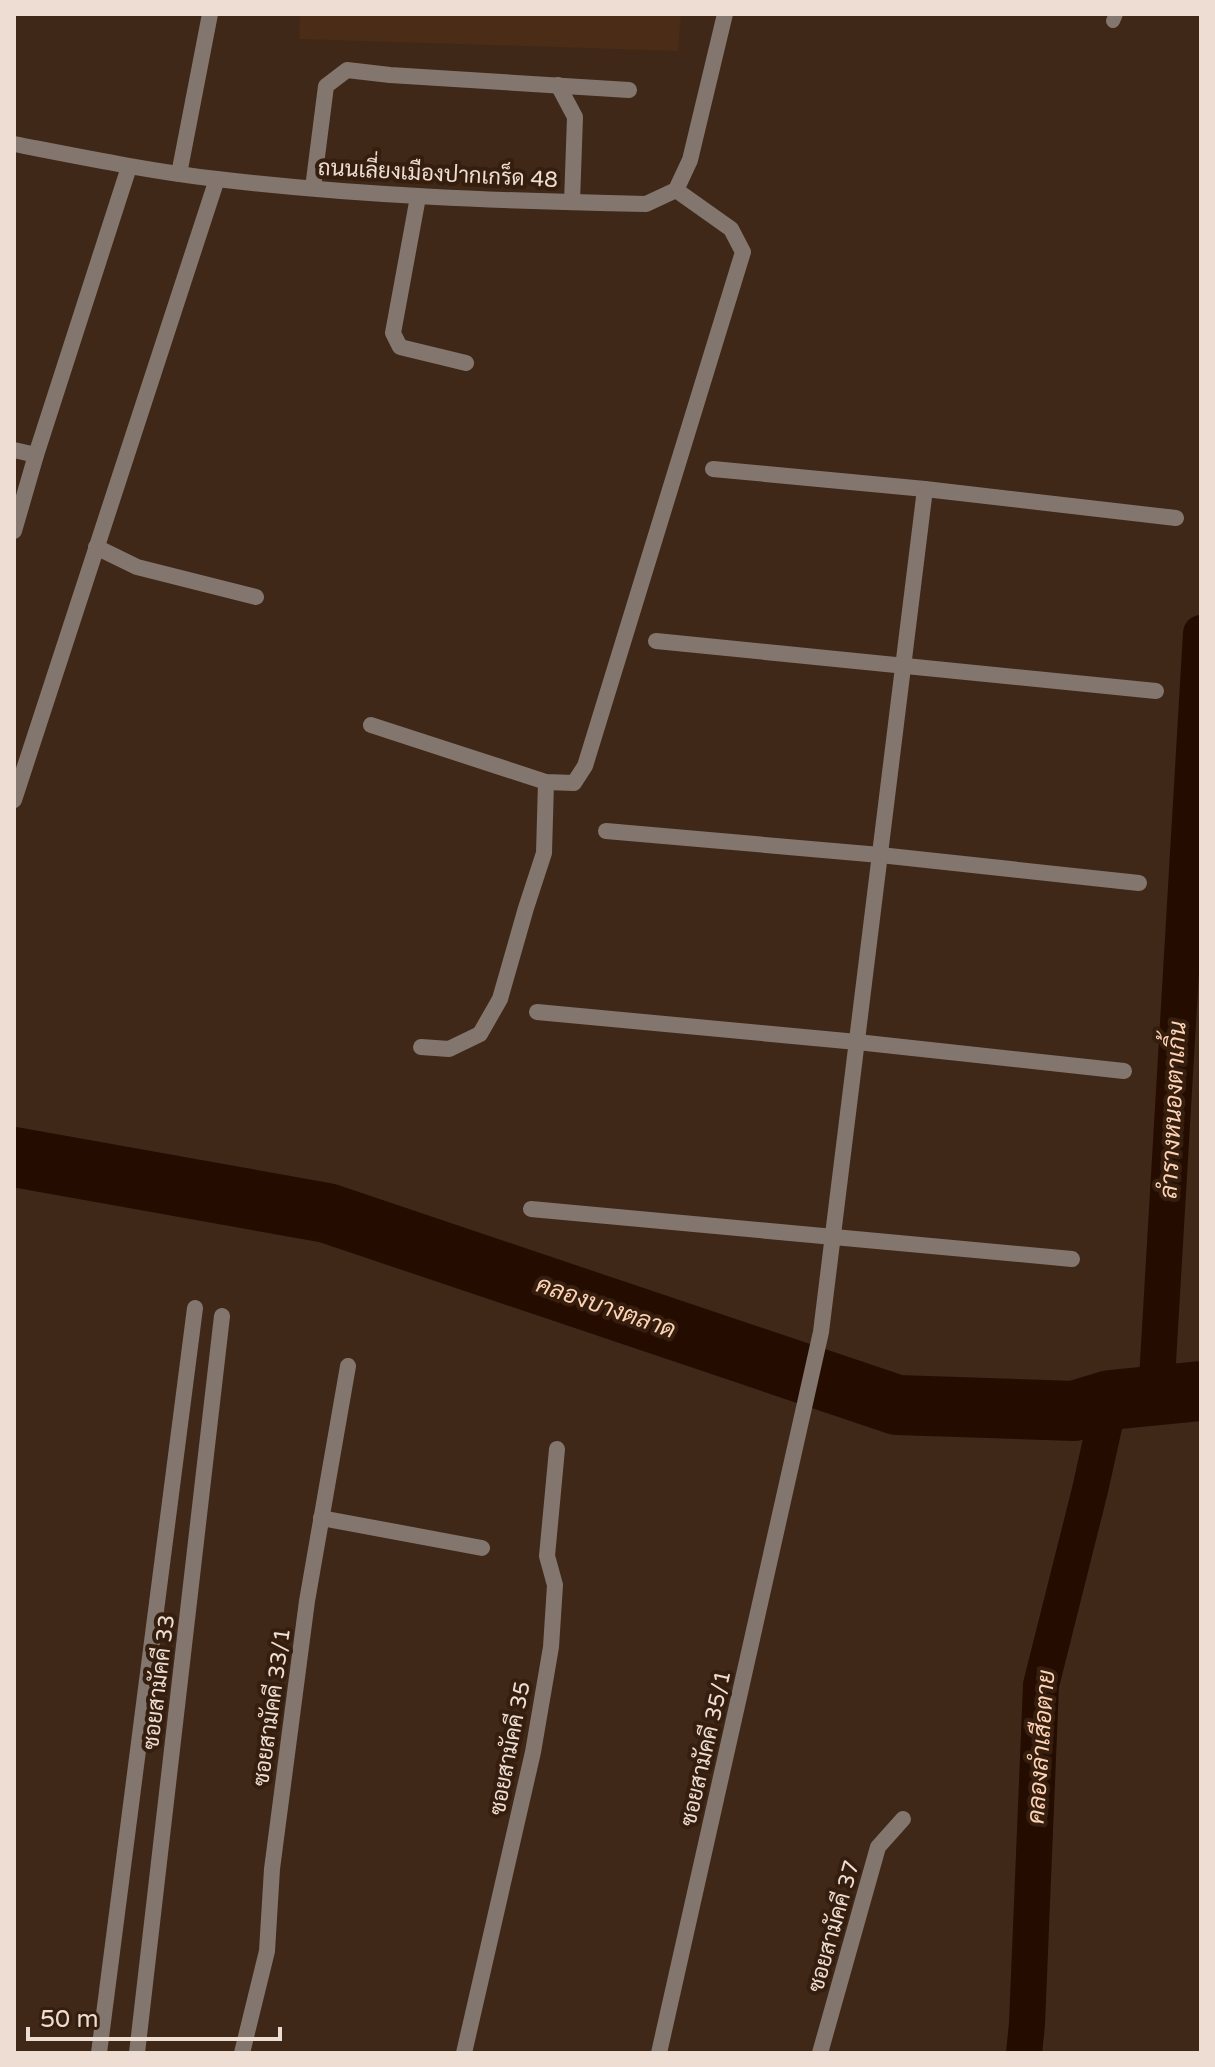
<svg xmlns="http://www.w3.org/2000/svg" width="1215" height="2067" viewBox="0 0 1215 2067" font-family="'Varela Round',Sarabun,sans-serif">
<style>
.built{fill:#4a2c17}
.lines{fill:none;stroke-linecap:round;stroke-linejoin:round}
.canal{stroke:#240c00;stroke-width:36}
.river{stroke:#240c00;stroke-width:60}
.service{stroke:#83766e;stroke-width:14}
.minor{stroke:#83766e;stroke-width:16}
.tertiary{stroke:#83766e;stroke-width:16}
.labels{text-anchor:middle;stroke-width:8;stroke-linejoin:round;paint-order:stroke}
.street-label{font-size:22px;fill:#edddd3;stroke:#351e0e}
.water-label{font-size:24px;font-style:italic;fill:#fed2b5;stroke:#351e0e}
</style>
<rect width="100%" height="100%" fill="#3f2817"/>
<polygon class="built" points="300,14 681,14 678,51 299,39"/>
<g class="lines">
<g class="canal">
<polyline points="1156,1396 1201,633"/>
<polyline points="1024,2053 1027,2024 1041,1685 1090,1490 1110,1400"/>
</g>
<polyline class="river" points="14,1157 327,1213 897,1405 1074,1411 1110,1400 1201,1391"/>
<polyline class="service" points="1113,21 1116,14"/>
<g class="minor">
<polyline points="558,85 575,117 572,202"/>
<polyline points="179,174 210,14"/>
<polyline points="313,188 326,86 347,70 390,75 629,90"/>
<polyline points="418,197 393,333 400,347 466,363"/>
<polyline points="14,450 36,455"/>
<polyline points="713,469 925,489 1176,518"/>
<polyline points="14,531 36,455 129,167"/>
<polyline points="96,547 137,567 256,597"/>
<polyline points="656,641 1156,691"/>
<polyline points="371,725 546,782 574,783 585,766 743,252 731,229 676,190"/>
<polyline points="14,800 217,179"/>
<polyline points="606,831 880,855 1139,883"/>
<polyline points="537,1012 857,1042 1124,1071"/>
<polyline points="421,1047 449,1049 480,1034 500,999 526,908 544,853 546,782"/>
<polyline points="531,1209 1072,1259"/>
<polyline points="321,1518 482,1548"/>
<polyline points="99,2053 195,1308"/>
<polyline points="137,2053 222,1316"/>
<polyline points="242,2053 267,1951 272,1869 307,1601 348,1366"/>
<polyline points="464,2053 533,1752 551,1647 555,1585 547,1556 557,1449"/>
<polyline points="659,2053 821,1332 925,489"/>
<polyline points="820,2053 878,1847 903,1819"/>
</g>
<path class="tertiary" d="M14,144C81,157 149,171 217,179C359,196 503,201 646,204L676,190L690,160L725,14"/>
</g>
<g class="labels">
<g class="street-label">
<text transform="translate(438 173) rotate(3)" y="8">ถนนเลี่ยงเมืองปากเกร็ด 48</text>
<text transform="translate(158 1682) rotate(-83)" y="8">ซอยสามัคคี 33</text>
<text transform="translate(271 1707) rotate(-82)" y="8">ซอยสามัคคี 33/1</text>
<text transform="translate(509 1748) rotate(-79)" y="8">ซอยสามัคคี 35</text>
<text transform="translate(705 1748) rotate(-77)" y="8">ซอยสามัคคี 35/1</text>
<text transform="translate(833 1926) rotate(-74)" y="8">ซอยสามัคคี 37</text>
</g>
<g class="water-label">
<text transform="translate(1173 1110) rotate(-87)" y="8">ลำรางหนองตาเกิ้น</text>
<text transform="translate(606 1307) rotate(19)" y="8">คลองบางตลาด</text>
<text transform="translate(1041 1747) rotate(-86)" y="8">คลองลำเสือตาย</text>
</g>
</g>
<rect width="1215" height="2067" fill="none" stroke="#edddd3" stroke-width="32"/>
<path d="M28 2027v12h252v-12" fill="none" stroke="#edddd3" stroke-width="4"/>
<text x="40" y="2027" font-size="24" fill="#edddd3" stroke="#351e0e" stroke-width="6" paint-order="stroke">50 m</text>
</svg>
